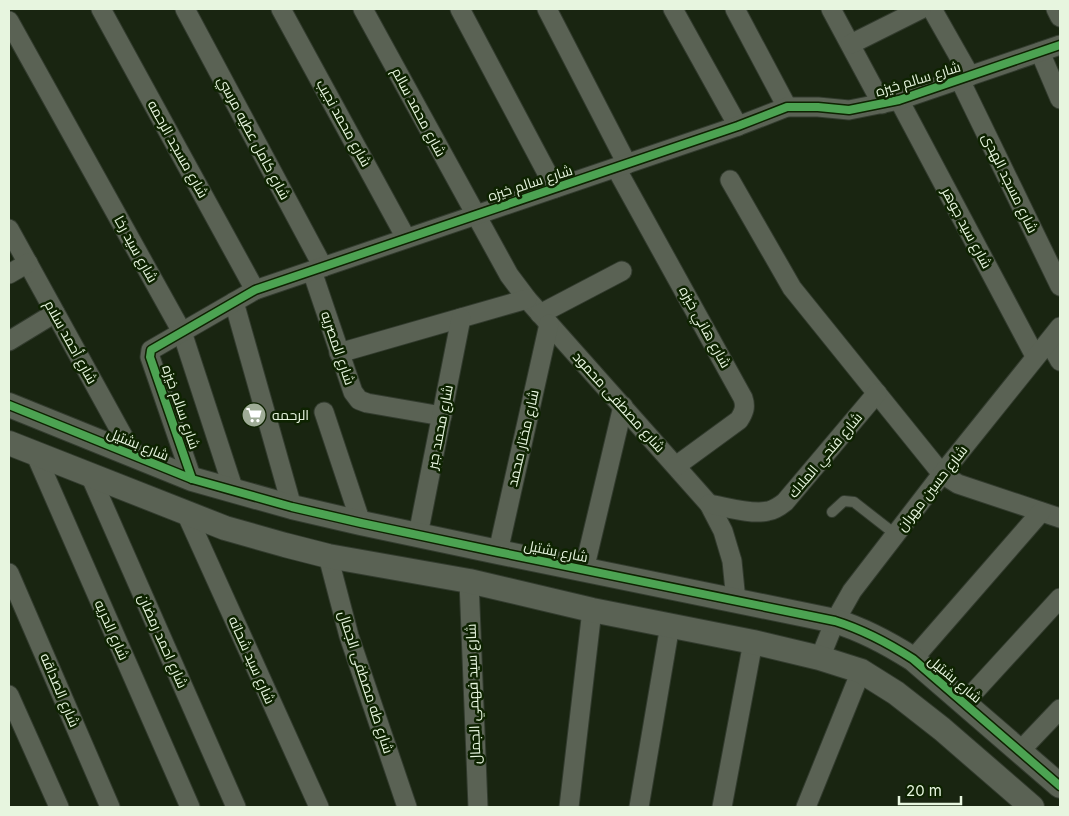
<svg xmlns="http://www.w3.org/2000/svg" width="1069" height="816" viewBox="0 0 1069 816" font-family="Inter,Cairo,sans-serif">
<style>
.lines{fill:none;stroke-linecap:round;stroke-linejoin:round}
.service-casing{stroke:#323b2e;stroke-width:12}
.minor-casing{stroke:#323b2e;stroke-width:21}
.tertiary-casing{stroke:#323b2e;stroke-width:26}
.service{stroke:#5a6254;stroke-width:10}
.minor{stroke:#5a6254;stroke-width:19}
.tertiary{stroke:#5a6254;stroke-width:24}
.cycleway-casing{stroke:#0e2301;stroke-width:11}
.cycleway{stroke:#4ca352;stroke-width:8}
.labels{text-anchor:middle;stroke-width:5;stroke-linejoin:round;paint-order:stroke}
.street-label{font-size:14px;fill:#e7f5df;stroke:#0e2301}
.poi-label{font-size:14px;fill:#e7f5df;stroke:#0e2301;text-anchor:start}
</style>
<rect width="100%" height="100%" fill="#192511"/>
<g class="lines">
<defs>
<polyline id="service" points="832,512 844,501 854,502 895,534"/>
<g id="minor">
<polyline points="101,9 255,290"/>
<polyline points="185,9 323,267"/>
<polyline points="281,9 406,238"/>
<polyline points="363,9 509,275 527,299 709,504 723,531 732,561 736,601"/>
<polyline points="460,9 555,188"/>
<polyline points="547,9 627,164"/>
<polyline points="673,9 738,126"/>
<polyline points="735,9 787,107"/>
<polyline points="831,9 882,104"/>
<polyline points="932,9 970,76"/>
<polyline points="1056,9 1060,17"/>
<polyline points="9,21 182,332 234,491"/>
<polyline points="851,44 921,9"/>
<polyline points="1040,52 1060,99"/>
<polyline points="960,80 1060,286"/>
<polyline points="899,100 1035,356"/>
<path d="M616,168L743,398C746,407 744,412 739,420L676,466"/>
<polyline points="730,180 792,288 942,474 958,484 1060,518"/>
<polyline points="9,229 134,456"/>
<polyline points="312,271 353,392 359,400 367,403 442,416"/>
<polyline points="9,274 28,263"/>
<polyline points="234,302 292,507"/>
<polyline points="540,314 622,271"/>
<polyline points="9,341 55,313"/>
<polyline points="1049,342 1060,361"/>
<polyline points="339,353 527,299"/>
<polyline points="324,412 361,523"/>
<polyline points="35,453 190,807"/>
<polyline points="90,475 236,807"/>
<polyline points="192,479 150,357 151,350 255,290 738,126 787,107 818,107 849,110 899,100 1060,45"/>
<path d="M709,504C726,507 752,515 768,511C774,510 780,506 785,502L877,393"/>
<polyline points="186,513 319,807"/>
<polyline points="418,535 461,318"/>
<polyline points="498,552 549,324"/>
<polyline points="328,556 349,636 407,807"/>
<polyline points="584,570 623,406"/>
<polyline points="9,573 110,807"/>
<polyline points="469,581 478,807"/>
<polyline points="820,658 835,621 852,591 942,474 1060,327"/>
<polyline points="913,659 1041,512"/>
<polyline points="9,695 59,807"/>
<polyline points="964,703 1060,598"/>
<polyline points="1020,751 1060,709"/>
<polyline points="569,807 592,610"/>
<polyline points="639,807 670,625"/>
<polyline points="722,807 753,642"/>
<polyline points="806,807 861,671"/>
</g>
<g id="tertiary">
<path d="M9,405L192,479L292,507L361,523L498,552L835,621C864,630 888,643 913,659L1060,786"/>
<polyline points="9,443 225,528 285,545 328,556 469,581 592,610 753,642 820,658 861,671 896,693 942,729 1032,807"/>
</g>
</defs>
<use href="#service" class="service-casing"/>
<use href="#minor" class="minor-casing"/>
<use href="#tertiary" class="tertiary-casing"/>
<use href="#service" class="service"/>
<use href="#minor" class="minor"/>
<use href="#tertiary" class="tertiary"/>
<defs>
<g id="cycleway">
<path d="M9,405L192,479L292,507L361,523L498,552L835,621C864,630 888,643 913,659L1060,786"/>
<polyline points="192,479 150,357 151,350 255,290 738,126 787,107 818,107 849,110 899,100 1060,45"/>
</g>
</defs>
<use href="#cycleway" class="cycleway-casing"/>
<use href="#cycleway" class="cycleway"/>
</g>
<defs>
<symbol id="supermarket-disc" viewBox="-11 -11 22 22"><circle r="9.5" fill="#9fac97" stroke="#0e2301"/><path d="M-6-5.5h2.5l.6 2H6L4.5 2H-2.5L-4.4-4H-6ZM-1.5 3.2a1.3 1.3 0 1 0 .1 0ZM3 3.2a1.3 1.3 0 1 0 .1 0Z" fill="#fff"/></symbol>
</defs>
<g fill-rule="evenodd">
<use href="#supermarket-disc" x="240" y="401" width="28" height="28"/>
</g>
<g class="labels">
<g class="street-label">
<text transform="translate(918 79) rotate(-17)" y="5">شارع سالم خيزه</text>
<text transform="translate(419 112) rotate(62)" y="5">شارع محمد سالم</text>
<text transform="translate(344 123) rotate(61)" y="5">شارع محمد نجيب</text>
<text transform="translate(254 138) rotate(62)" y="5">شارع كامل عطيه مرسي</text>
<text transform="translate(178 149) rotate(61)" y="5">شارع مسجد الرحمه</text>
<text transform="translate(530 183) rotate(-18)" y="5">شارع سالم خيزه</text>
<text transform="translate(1010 183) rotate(64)" y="5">شارع مسجد الهدى</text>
<text transform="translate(967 228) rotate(62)" y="5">شارع سيد جوهر</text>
<text transform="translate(136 249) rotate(61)" y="5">شارع سيد رخا</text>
<text transform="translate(705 327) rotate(61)" y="5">شارع هاني خيزه</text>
<text transform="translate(71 342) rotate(61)" y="5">شارع أحمد سلام</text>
<text transform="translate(338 348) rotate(71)" y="5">شارع المصريه</text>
<text transform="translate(619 402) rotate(48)" y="5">شارع مصطفى محمود</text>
<text transform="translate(181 407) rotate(71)" y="5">شارع سالم خيزه</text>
<text transform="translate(440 427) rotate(-79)" y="5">شارع محمد جبر</text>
<text transform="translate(523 438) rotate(-77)" y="5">شارع مختار محمد</text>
<text transform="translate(138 444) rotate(22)" y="5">شارع بشتيل</text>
<text transform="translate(825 455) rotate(-50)" y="5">شارع فتحي الملاك</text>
<text transform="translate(932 488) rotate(-52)" y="5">شارع حسين مهران</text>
<text transform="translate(556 551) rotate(11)" y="5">شارع بشتيل</text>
<text transform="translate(112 630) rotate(66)" y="5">شارع الحريه</text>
<text transform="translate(163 641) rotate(66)" y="5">شارع احمد رمضان</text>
<text transform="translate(252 660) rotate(66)" y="5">شارع سيد شحاته</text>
<text transform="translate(955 679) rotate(40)" y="5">شارع بشتيل</text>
<text transform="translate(366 682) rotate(72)" y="5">شارع طه مصطفى الجمال</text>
<text transform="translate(60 690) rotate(67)" y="5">شارع الصداقه</text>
<text transform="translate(473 694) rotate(-92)" y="5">شارع سيد فهمي الجمال</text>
</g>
<g class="poi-label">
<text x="272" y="420">الرحمه</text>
</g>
</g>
<rect width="1069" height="816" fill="none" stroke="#e7f5df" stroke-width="20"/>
<path d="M899 796v8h62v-8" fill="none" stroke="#e7f5df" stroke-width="2.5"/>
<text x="906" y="796" font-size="15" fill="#e7f5df" stroke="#0e2301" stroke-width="4" paint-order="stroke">20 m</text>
</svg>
